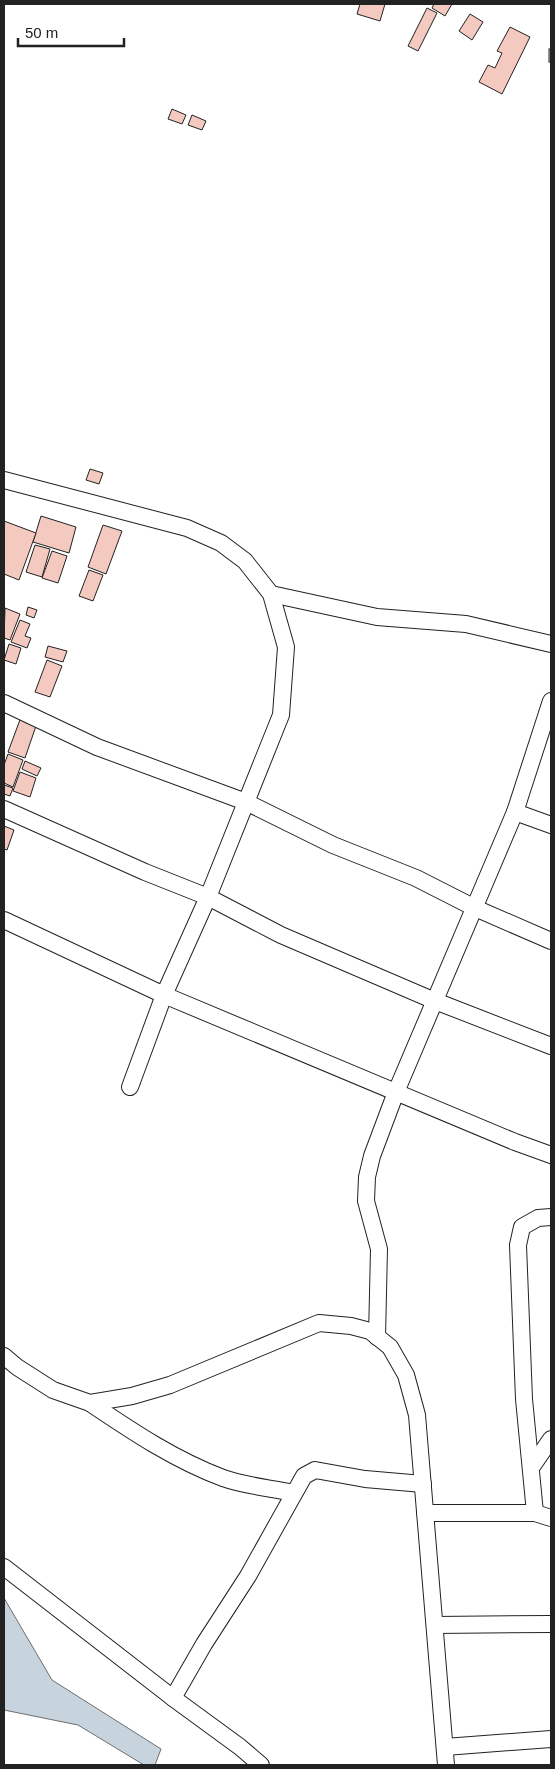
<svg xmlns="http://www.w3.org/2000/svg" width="555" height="1769" viewBox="0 0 555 1769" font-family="Helvetica,sans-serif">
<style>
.water{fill:#c7d3dd;stroke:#6f6f6f}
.building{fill:#f3c9c0;stroke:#222}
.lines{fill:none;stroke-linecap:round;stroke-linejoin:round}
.minor-casing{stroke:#222;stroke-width:18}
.minor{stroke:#fff;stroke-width:16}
</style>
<rect width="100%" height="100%" fill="#fff"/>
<polygon class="water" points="4,1598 52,1680 161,1749 155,1765 144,1765 78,1725 4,1710"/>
<g class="building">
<polygon points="360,4 385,4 380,21 357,14"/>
<polygon points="434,4 452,4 445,16 432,8"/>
<polygon points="427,8 437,13 418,51 408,46"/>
<polygon points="470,14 483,22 472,40 459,31"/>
<polygon points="510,27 530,37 502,94 479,82 488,65 495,68 502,53 497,51"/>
<rect x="549" y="49" width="2" height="13"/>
<polygon points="172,109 186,115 182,124 168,119"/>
<polygon points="192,115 206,121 202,130 188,125"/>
<polygon points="90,469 103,473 99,484 86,480"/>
<polygon points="41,516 76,527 69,553 33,542"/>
<polygon points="4,521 36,533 19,580 4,574"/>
<polygon points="103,525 122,531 106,574 88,567"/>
<polygon points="35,545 50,549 42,577 26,572"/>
<polygon points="52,551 67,556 58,583 42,578"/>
<polygon points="89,570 103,575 93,601 79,596"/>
<polygon points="28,607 37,610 34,618 26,615"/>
<polygon points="5,608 20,614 10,640 4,638"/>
<polygon points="20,620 30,624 25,636 31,638 27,648 11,642"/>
<polygon points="9,644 21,648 16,664 4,660"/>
<polygon points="48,646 67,651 63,662 45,657"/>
<polygon points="47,660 62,666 50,697 35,692"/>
<polygon points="21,717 37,723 25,758 8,752"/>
<polygon points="8,754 23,760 13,787 4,783 4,765"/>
<polygon points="25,761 41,768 37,776 22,769"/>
<polygon points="20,772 36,778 30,797 13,791"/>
<polygon points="4,785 13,788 10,796 4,794"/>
<polygon points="4,826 14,830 7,850 4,849"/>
</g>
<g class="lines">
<defs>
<g id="minor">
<polyline points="4,480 187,528 221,543 245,561 271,594 286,647 281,715 208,897 164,995 130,1087"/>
<polyline points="271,594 377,617 466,624 551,644"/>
<polyline points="4,703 97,747 246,802 333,845 416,878 475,908 551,941"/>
<polyline points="4,809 145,872 208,897 281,935 435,1001 551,1046"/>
<polyline points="515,812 551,825"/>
<polyline points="4,920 164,995 515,1142 551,1155"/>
<polyline points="377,1337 379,1249 366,1201 367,1177 372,1156 396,1092 515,812 551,701"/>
<polyline points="4,1356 17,1367 53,1390 90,1403 132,1396 170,1385 319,1323 351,1326 370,1331 390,1347 406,1375 417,1415 446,1765"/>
<path d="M90,1403C133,1432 175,1460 223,1478C245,1486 271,1488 294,1493"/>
<polyline points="531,1468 551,1439"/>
<polyline points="425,1513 535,1513 551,1518"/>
<polyline points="535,1513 524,1399 518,1245 522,1227 538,1218 551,1217"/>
<polyline points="4,1567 173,1698 240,1747 261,1765"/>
<polyline points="435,1625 551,1624"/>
<polyline points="173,1698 204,1644 248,1576 304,1476 315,1470 365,1479 423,1484"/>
<polyline points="445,1747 551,1739"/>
</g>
</defs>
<use href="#minor" class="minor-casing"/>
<use href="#minor" class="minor"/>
</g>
<rect width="555" height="1769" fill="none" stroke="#222222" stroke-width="10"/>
<path d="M18 38v8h106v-8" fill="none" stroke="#222222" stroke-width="2.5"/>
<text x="25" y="38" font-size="15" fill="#222222" stroke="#ffffff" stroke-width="4" paint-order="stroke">50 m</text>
</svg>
